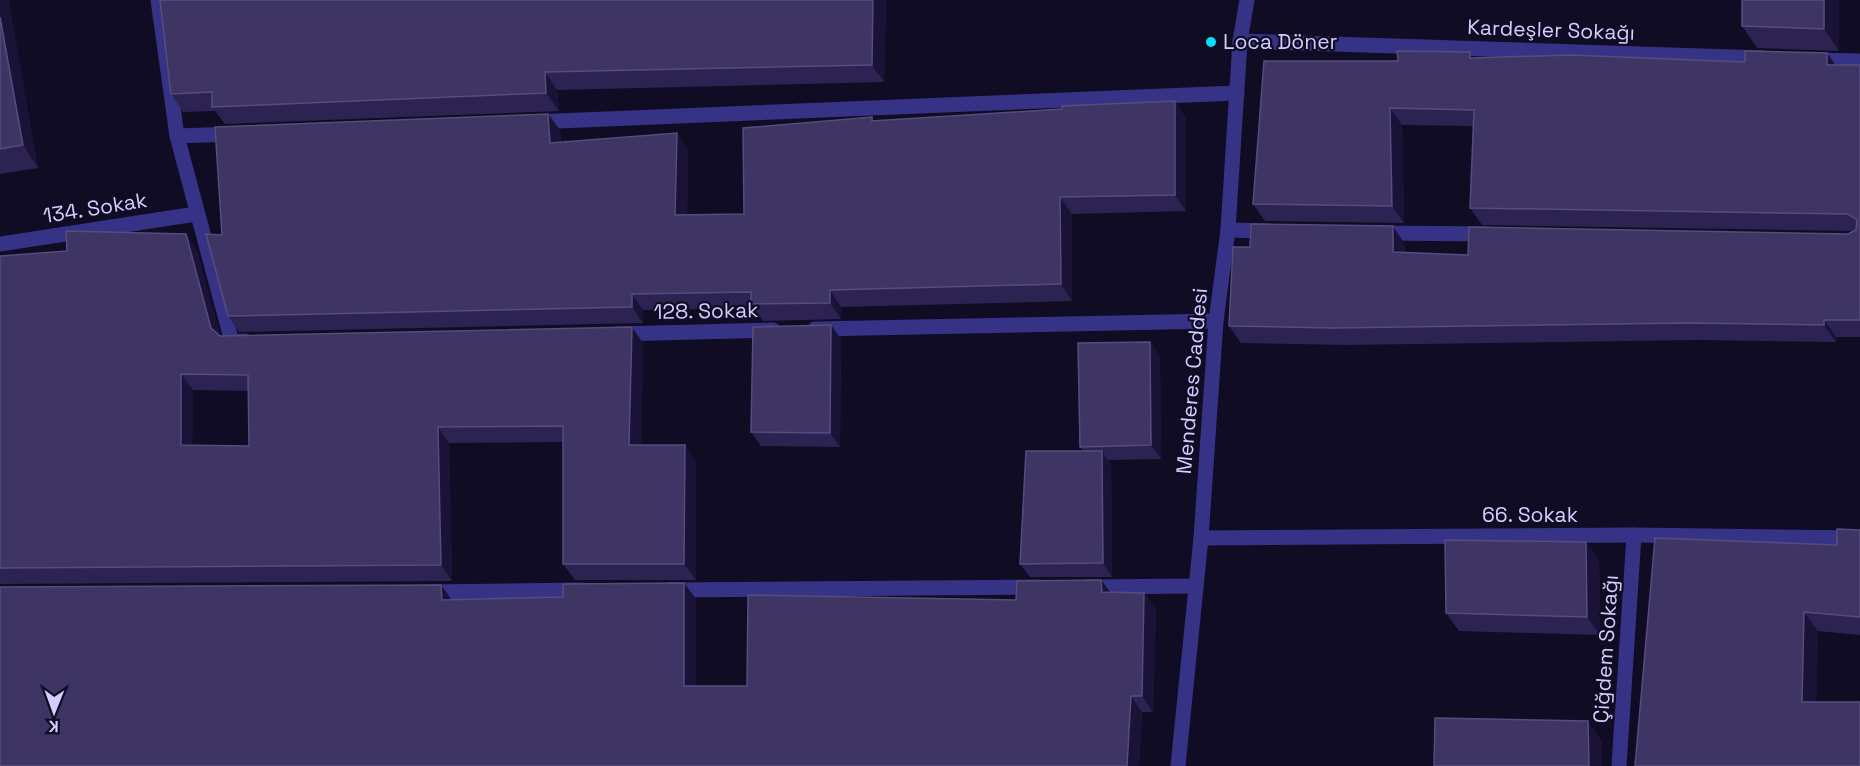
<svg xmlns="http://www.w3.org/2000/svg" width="1860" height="766" viewBox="0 0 1860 766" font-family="'Space Grotesk',sans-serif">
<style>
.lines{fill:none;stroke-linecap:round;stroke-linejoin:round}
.minor{stroke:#363386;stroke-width:15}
.wall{fill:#2d2352;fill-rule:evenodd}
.shaded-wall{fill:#1a1237}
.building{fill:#3e3565;stroke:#564d7d;stroke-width:1.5;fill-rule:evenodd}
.poi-dot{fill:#00e0f9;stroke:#100c23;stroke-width:2}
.labels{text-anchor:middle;stroke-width:4.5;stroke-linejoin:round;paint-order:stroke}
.street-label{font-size:21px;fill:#d3ceff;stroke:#100c23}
.poi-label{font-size:21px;fill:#d3ceff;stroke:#100c23;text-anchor:start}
</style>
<rect width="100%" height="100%" fill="#100c23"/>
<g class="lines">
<g class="minor">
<polyline points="158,0 177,136 232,342 245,341"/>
<polyline points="1240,41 1764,58"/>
<polyline points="1812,60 1860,61"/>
<polyline points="533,122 1237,93"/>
<polyline points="177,136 233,134"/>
<polyline points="1228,230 1269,231"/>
<polyline points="1377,233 1488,234"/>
<polyline points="0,244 196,214"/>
<polyline points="815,329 1216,321"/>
<polyline points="617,334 773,330"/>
<polyline points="1201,538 1634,535 1860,538"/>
<polyline points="1086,587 1196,586"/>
<polyline points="669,590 1038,587"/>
<polyline points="426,592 582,590"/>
<polyline points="1178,766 1201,538 1216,321 1228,230 1240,41 1247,0"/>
<polyline points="1619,766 1634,535"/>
</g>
</g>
<g class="wall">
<polygon points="0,0 38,168 0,174"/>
<polygon points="160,0 886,0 884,82 557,90 559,111 225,124 215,111 183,112 171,94"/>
<polygon points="1742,0 1839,0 1839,51 1757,48 1742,26"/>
<polygon points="1827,53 1835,65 1860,65 1860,337 1836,337 1836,342 1700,340 1345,345 1241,343 1229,326 1404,243 1405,253 1468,255 1848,234 1853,231 1482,225 1470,208 1473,126 1402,125 1404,223 1265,221 1253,204 1398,61 1474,58 1745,62"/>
<polygon points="548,114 560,130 561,142 688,149 687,215 744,214 874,121 1186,118 1186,211 1072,214 1072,301 841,307 841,319 763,321 754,308 643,310 643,323 239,332 228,316 222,235"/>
<path d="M197,250L220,336L643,343L641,445L696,461V580H575L563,564V442L449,443L452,581L0,584V256ZM193,390L249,391V446L192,445Z"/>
<polygon points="831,325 841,339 840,447 761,446 751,432"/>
<polygon points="1150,342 1160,356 1161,459 1108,460 1111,465 1112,577 1030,577 1020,564 1083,451 1080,447"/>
<polygon points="1860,530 1860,635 1818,631 1816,702 1635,766 1837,545"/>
<polygon points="1586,542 1599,560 1600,635 1459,631 1446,613"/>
<polygon points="1101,580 1110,592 1144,593 1156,609 1153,712 1142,712 1139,766 0,766 441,585 452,600 563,597 684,583 696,599 696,686 747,686 1016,600"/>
</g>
<g class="shaded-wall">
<polygon points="0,0 9,0 38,168 23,145 0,17"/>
<polygon points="873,0 886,0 884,82 872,65"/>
<polygon points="1824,0 1839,0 1839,51 1824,29"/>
<polygon points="1827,53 1839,70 1827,65"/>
<polygon points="545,72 557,90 559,111 546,93"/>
<polygon points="1175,101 1186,118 1186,211 1175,195"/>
<polygon points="1390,108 1402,125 1404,223 1392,206"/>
<polygon points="548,114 560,130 562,159 550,143"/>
<polygon points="677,133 688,149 687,232 675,215"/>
<polygon points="1060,197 1072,214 1072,301 1061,284"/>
<polygon points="1393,226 1404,243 1405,269 1393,252"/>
<polygon points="186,234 197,250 223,345 211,328"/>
<polygon points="830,290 841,307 841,319 830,303"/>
<polygon points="632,294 643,310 643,323 632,307"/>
<polygon points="1824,320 1836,337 1836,342 1824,325"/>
<polygon points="831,325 841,339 840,447 830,433"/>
<polygon points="632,327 643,343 641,461 629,445"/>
<polygon points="1150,342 1160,356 1161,459 1151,445"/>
<polygon points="181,374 193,390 192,461 181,445"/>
<polygon points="438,427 449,443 452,581 441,565"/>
<polygon points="685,445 696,461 696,580 684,564"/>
<polygon points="1102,451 1111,465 1112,577 1103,563"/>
<polygon points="1586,542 1599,560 1600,635 1587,617"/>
<polygon points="1101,580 1113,596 1102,592"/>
<polygon points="684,583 696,599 696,702 684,686"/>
<polygon points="441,585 452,601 442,600"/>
<polygon points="1144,593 1156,609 1153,712 1142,696"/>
<polygon points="1804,612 1818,631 1816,721 1802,702"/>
<polygon points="1131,696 1142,712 1139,766 1127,766"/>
<polygon points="1588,721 1602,741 1602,766 1589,766"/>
</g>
<g class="building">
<polygon points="160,0 873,0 872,65 545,72 546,93 212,107 212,92 171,94"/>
<polygon points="1742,0 1824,0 1824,29 1742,26"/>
<polygon points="0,17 23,145 0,149"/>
<polygon points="1397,51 1470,52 1470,58 1570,55 1745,62 1745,51 1827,53 1827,65 1860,65 1860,320 1824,320 1824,325 1688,323 1333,328 1229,326 1233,247 1250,247 1251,224 1393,226 1393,252 1468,255 1469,227 1848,234 1856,230 1857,220 1848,214 1470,208 1474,110 1390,108 1392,206 1253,204 1264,61 1398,61"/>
<polygon points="1175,101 1175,195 1060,197 1061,284 830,290 830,303 751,304 751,292 632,294 632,307 228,316 206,234 222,235 215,127 548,114 550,143 677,133 675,215 744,214 743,128 872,117 872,121 1062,109 1062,106"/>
<path d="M66,231L186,234L211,328L220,336L632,327L629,445H685L684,564H563V426L438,427L441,565L0,568V256L67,251ZM181,374L248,375L249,446L181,445Z"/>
<polygon points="831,325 830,433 751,432 753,327"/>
<polygon points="1150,342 1151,445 1080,447 1078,343"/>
<polygon points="1026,451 1102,451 1103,563 1020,564"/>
<polygon points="1837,529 1860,530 1860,617 1804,612 1802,702 1860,702 1860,766 1635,766 1655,538 1837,545"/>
<polygon points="1445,540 1586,542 1587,617 1446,613"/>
<polygon points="1101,580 1102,592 1144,593 1142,696 1131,696 1127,766 0,766 0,587 441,585 442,600 563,597 563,584 684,583 684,686 747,686 748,595 1016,600 1017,581"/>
<polygon points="1435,718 1588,721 1589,766 1434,766"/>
</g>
<circle class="poi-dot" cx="1211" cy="42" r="6"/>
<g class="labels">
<g class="street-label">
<text transform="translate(1551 30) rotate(2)" y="7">Kardeşler Sokağı</text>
<text transform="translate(95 208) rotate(-9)" y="7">134. Sokak</text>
<text transform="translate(706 311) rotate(-1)" y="7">128. Sokak</text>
<text transform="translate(1192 381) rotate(-85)" y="7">Menderes Caddesi</text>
<text x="1530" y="522">66. Sokak</text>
<text transform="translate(1606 649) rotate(-86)" y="7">Çiğdem Sokağı</text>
</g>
<g class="poi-label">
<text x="1223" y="49">Loca Döner</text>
</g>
</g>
<g transform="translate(54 712) rotate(181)" stroke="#100c23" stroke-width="4.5" paint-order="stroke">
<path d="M0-4.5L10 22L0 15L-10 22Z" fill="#d3ceff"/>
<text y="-9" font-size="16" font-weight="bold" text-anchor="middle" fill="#d3ceff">K</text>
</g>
</svg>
